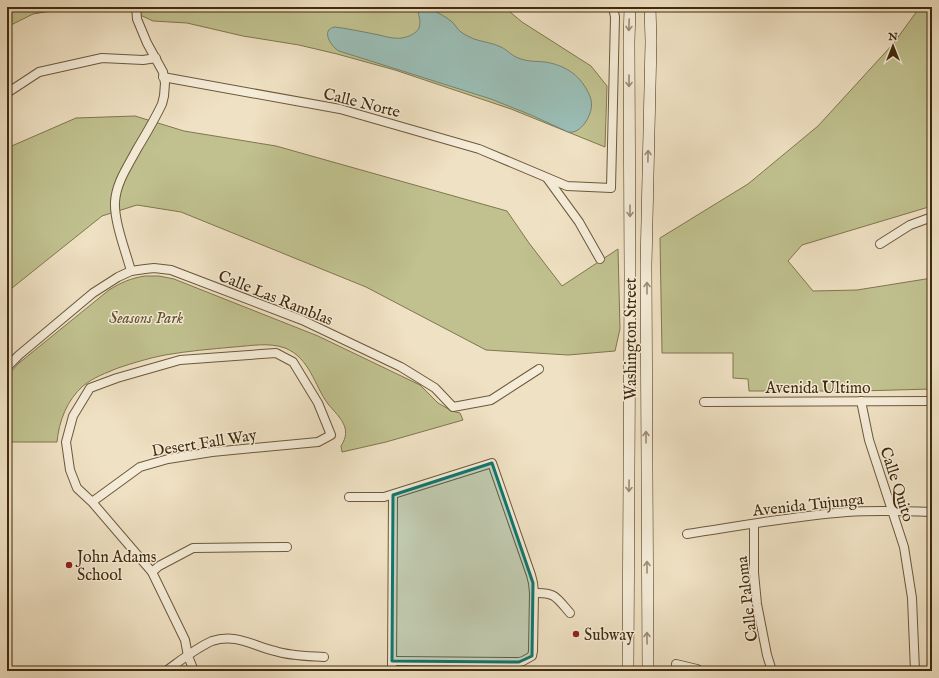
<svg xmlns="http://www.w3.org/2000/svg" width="939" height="678" viewBox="0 0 939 678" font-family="'IM FELL English',serif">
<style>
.green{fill:#c0c18f;stroke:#80764e}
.water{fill:#9abdb5;stroke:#768372}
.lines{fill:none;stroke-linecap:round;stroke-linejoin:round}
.street-casing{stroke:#6c583b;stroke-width:10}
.secondary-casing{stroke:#412b0e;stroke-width:12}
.street{stroke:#f5ecd8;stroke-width:8}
.secondary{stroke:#f5ecd8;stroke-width:11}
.oneway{stroke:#9b8c73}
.marked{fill:#0f766e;fill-opacity:0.2;stroke:#0f766e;stroke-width:3;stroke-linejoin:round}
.poi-dot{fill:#8f2418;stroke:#f5ecd8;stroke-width:1.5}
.labels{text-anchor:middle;stroke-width:3;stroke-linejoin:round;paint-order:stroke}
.street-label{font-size:16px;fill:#412b0e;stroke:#f5ecd8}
.park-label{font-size:16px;font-style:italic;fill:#61502e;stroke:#f5ecd8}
.poi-label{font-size:16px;fill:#412b0e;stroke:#f5ecd8;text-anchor:start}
</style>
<rect width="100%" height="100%" fill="#efe1c3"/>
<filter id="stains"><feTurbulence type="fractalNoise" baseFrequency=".005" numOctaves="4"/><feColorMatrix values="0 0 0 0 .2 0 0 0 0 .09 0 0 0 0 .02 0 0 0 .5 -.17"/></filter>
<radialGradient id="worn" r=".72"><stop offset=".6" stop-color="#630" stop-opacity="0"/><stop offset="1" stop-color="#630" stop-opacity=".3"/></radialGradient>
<g class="green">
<polygon points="7,7 75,7 33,14 7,27"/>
<polygon points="123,7 504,7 522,22 591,66 607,86 605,147 511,109 395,70 337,54 299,45 243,36 187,23 153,21"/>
<polygon points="920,7 932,7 932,206 802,245 788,261 813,291 857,290 932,278 932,389 859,391 749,391 748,379 733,378 733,353 662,353 660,238 748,184 818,126 893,44"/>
<polygon points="135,116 184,131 276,146 507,211 529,243 562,286 618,249 620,329 615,351 568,355 486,350 366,287 181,212 137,205 102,216 7,292 7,148 76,118"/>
<path d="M145,276H159L174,279L318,336L420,385L438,403L452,411L460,413L463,420L386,442L342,452L341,446C353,428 339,417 328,404C314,385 310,358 285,348C269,342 250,346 234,347C211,349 188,351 165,355C149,358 133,363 118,368C106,373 94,377 83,386C67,400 59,421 57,442H7V376L19,363L109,290C120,283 131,278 145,276Z"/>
</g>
<path class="water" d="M418,7C421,7 424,7 427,8C433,10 445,16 451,21C455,24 457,29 461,32C465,35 470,37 474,39C483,42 493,43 501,47C509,51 511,56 521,59C529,62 537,61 545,62C564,65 579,74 588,92C594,103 592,112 585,123C580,129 576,133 568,132L531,115L491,99L339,51C331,47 320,29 335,27C350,29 364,32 379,35C387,37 398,40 406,37C411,36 417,32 419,28C422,20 417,14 418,7Z"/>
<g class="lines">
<defs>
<g id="street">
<polyline points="163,77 340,109 479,149 567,186 611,188 615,17 613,7"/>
<polyline points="7,93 39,72 102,58 143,60 156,58"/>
<polyline points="547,178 579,222 600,259"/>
<polyline points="880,244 910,225 932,217"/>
<path d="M131,271C126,252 114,222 115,202C116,183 128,166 137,149C146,134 155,119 162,104L164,96L165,83L163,72L147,43L137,19L136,7"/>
<polyline points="7,367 19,355 93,293 118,277 131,271 145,269 154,268 171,270 302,320 401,367 435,388 453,407 491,400 539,369"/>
<polyline points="861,401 869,440 904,547 912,598 915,671"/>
<polyline points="704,402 932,401"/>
<polyline points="349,497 384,497 492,463 531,575 533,583 534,593 533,651 532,656 523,661 519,662 392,661"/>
<polyline points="92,502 140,467 168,459 212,452 318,442 331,435 318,403 293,362 276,353 180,360 117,378 90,388 73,416 66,442 70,470 77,488 92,502 152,572 185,640 188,656 194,671"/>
<polyline points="754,524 754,573 757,604 767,655 772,671"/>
<path d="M687,534C740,526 793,516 847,512C875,510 904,511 932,512"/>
<polyline points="152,572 159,566 193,548 287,547"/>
<path d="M534,593C555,592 556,597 570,613"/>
<polyline points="676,664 697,669 700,671"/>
<path d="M166,671C180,661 196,648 212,641C236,633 253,646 275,651C290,656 307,656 324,657"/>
<polyline points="392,671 393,495"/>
</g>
<g id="secondary">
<polyline points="628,671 630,275 629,42 630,7"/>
<polyline points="648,671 646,265 651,42 650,7"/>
</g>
</defs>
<use href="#street" class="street-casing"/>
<use href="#secondary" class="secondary-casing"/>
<use href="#street" class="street"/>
<use href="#secondary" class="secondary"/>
</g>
<defs><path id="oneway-shaft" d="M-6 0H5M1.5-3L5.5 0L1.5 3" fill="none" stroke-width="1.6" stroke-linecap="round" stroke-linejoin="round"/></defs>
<g class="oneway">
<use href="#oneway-shaft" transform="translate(629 25) rotate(92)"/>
<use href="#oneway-shaft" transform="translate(629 81) rotate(90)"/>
<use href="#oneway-shaft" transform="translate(648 156) rotate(-89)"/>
<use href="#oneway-shaft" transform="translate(630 211) rotate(90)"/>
<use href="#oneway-shaft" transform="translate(647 288) rotate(-90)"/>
<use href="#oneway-shaft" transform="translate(646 437) rotate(-90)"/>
<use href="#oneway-shaft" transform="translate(629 486) rotate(91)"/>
<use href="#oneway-shaft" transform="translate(647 567) rotate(-90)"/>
<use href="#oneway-shaft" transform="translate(647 638) rotate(-91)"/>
</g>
<path class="marked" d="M492,463L533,583L532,656L519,662L392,661L393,495Z"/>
<g class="poi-dot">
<circle cx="69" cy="565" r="4"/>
<circle cx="576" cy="634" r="4"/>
</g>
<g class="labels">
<g class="street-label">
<text transform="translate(362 102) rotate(14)" y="6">Calle Norte</text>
<text transform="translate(276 297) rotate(22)" y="6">Calle Las Ramblas</text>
<text transform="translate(630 339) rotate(-90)" y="6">Washington Street</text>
<text x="818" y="393">Avenida Ultimo</text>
<text transform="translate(204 442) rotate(-9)" y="6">Desert Fall Way</text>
<text transform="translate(898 484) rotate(72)" y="6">Calle Quito</text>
<text transform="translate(808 504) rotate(-6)" y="6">Avenida Tujunga</text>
<text transform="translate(746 599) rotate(-97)" y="6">Calle Paloma</text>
</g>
<g class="park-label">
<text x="146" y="323">Seasons Park</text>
</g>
<g class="poi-label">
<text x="77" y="562">John Adams<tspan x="77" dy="18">School</tspan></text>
<text x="584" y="640">Subway</text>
</g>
</g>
<rect width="939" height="678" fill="none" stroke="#efe1c3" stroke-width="24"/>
<rect x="8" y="8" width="923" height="662" fill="none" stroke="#412b0e" stroke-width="2"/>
<rect x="12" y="12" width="915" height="654" fill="none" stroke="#412b0e"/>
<g transform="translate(893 46)" stroke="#f5ecd8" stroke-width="3" paint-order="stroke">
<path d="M0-3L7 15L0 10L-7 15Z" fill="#412b0e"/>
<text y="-6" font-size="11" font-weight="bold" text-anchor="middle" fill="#412b0e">N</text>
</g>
<rect width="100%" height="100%" filter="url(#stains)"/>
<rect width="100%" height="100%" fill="url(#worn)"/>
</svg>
